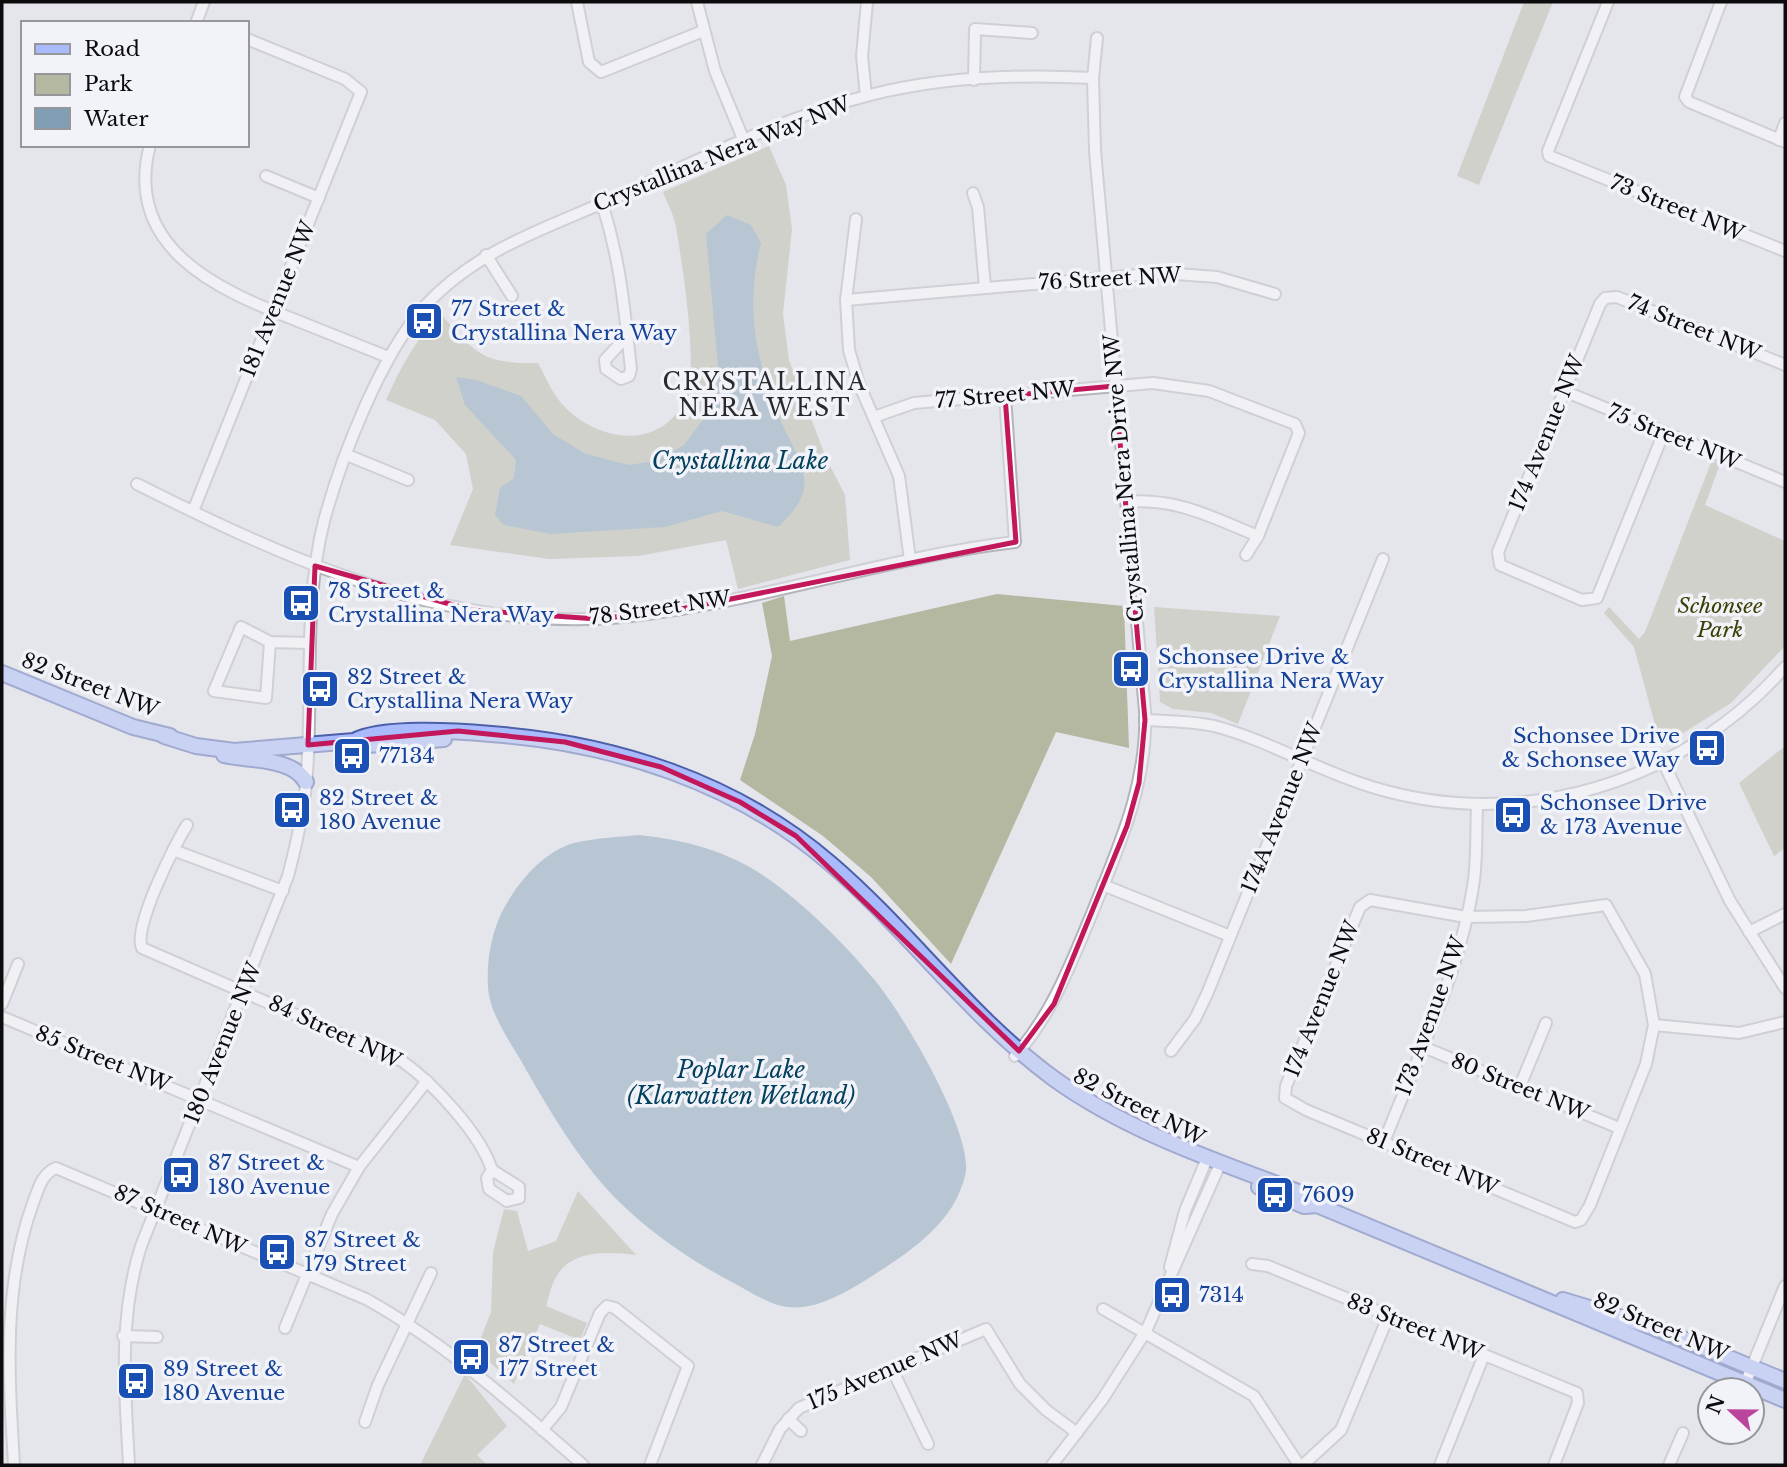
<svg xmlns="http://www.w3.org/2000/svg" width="1787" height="1467" viewBox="0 0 1787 1467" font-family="'Libre Baskerville',serif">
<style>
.green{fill:#b4b8a0}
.water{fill:#809fb4}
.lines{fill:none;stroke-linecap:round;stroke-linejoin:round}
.minor-casing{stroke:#b4b5bb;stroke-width:14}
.major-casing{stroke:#4c60a9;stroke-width:18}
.minor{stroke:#fff;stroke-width:10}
.major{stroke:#a9bbfd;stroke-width:14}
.marked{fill:none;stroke:#c2185b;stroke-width:5;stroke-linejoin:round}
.labels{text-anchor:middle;stroke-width:7;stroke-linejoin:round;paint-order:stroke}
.street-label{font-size:21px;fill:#0c0c0e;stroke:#f2f3f9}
.transit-label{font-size:21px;fill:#164399;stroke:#f2f3f9;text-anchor:start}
.park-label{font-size:21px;font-style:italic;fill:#3b3f05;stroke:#f2f3f9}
.neighbourhood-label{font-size:23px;letter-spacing:2px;fill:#292a2e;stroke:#f2f3f9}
.water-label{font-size:23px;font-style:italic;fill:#02405d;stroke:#f2f3f9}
</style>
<rect width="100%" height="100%" fill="#e5e6ec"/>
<g class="green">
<polygon points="1524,2 1553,2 1479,185 1457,176"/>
<path d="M769,146L786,185L792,229L783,314L789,360L826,458L845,495L850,560L738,589L726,540L638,556L549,559L450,545L473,489L466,454L435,420L386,400C400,367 417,340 439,312C476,353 480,364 538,363C545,376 552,393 562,404C596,442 662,453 686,397C699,368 682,262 676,227C674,215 667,203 663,192Z"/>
<polygon points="1712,460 1720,464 1705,505 1785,541 1785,646 1731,703 1661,747 1634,647 1604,613 1609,607 1639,639 1645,632"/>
<polygon points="997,594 1124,606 1129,748 1056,732 951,964 871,877 823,836 740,780 755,734 772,656 762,603 784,596 790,641"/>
<polygon points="1154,607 1280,616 1238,724 1211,713 1173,709 1160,702"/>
<polygon points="1785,746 1785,848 1774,856 1739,783"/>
<path d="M578,1191L636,1255C610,1252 575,1249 558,1274C552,1282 549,1296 546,1306L587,1323L580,1340L540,1324L514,1384L476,1350L491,1312L493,1252L504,1209L517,1211L528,1251L556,1241Z"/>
<polygon points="465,1374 507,1426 477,1455 487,1465 420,1465"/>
</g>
<g class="water">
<path d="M727,215L751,225L761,243C745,308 755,356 779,417C786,435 801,457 804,477C807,499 792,513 778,527L722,511L665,527L550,534L504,525L495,515L500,488L514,478L516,460L465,405L456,377L476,380L521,396L553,434L586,454L629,465L655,461L684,445L711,409L719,377L706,234Z"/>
<path d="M639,835C686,840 728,851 767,878C804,904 843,942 872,977C900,1008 976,1136 965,1176C953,1225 909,1252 869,1278C845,1293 812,1313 782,1306C765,1302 745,1289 730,1281C681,1255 629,1218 594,1174C566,1139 542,1098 520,1059C508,1039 489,1011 488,987C486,957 493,923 510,898C524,875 548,850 574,843C595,838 618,837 639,835Z"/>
</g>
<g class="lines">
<defs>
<g id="minor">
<polyline points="577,2 589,62 601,72 703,31"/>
<polyline points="697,2 715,71 744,141"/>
<polyline points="1608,2 1548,151 1549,156 1785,251"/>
<polyline points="1721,2 1685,97 1689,102 1785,142"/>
<polyline points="196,23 204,2"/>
<polyline points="974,80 975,29 1032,33"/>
<polyline points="866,96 862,56 867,2"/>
<polyline points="1779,140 1785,123"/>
<path d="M150,145C123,247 216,289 293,319C325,332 356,344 388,357"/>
<polyline points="266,176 319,198"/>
<polyline points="973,193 978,207 985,287"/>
<path d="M602,203C621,263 624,308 631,369L629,376L621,379L606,369L605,360L627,336"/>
<polyline points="856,219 846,300 849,350 859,384 899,476 910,560"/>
<polyline points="486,255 512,296"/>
<polyline points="846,300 1162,273 1217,277 1275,294"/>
<polyline points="1564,391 1785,482"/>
<polyline points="874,417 914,403 1153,383 1209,391 1295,424 1299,433 1258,536 1246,555"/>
<polyline points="1664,432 1597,598 1582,600 1500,565 1498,552 1600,304 1605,298 1617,297 1785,365"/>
<polyline points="347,455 408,480"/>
<path d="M137,484C290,561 455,636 631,616C761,602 886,557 1015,542L1005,396"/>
<path d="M1126,502C1175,497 1214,518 1258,536"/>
<polyline points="193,511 361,92 345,79 247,39"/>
<polyline points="270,642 241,627 214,691 266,698 270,642 309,643"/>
<path d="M1145,720C1168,721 1191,721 1214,726C1268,740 1318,771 1372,787C1521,833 1683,783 1785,667"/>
<polyline points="1664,764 1730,901 1785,988"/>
<path d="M187,825C175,844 132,929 142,948L402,1061C433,1083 480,1133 492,1170L487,1178L489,1189L507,1201L519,1198V1187L492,1170"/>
<polyline points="173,850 283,891"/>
<polyline points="1103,885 1230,936"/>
<polygon points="1370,900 1466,917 1526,916 1606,905 1645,974 1654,1025 1646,1064 1590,1205 1581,1220 1575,1222 1306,1110 1285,1098 1286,1086 1360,907"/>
<polyline points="1749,932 1785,914"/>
<polyline points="2,1004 18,964"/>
<polyline points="2,1017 359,1167"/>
<polyline points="1654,1025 1739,1033 1785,1022"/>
<polyline points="1421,1046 1619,1128"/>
<polyline points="1171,1051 1195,1019 1207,994 1383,559"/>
<path d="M1015,1056C1053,1013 1071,963 1093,911C1119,846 1148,783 1145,711L1095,151L1093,78L1097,38"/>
<polyline points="1520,1086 1546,1023"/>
<path d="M1384,1142C1417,1057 1461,971 1474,880C1477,856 1476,830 1477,805"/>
<polyline points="1252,1264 1268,1266 1577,1393 1578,1403 1554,1465"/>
<polyline points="1170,1267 1185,1211 1208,1156"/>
<polyline points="1103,1309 1254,1396 1299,1465"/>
<polyline points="285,1328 332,1214 359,1167 427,1081"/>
<polyline points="123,1336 157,1337"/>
<polyline points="892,1369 928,1444"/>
<polyline points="1745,1384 1785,1286"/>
<polyline points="788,1419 801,1431"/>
<polyline points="365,1422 378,1385 431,1273"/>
<polyline points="542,1430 561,1407 600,1313 607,1306 615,1308 688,1366 650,1465"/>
<path d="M14,1465C9,1376 2,1289 33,1203C38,1190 42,1173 56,1168L366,1299C447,1344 514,1405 583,1465"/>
<path d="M129,1465C125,1390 118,1319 141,1246L288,876C297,842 305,807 307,772C313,687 303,604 324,521C341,458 381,355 424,307C476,250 544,229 612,199C696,162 780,118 870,95C941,77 1020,74 1093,78"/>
<polyline points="762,1465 780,1429 799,1408 986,1329 1020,1384 1046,1410 1077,1433"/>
<polyline points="1052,1465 1102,1400 1146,1331 1221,1162"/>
<polyline points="1303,1465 1341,1430 1388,1317"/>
<polyline points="1440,1465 1484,1355"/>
<polyline points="1669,1465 1683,1433"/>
</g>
<g id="major">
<polyline points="2,673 133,727 170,736"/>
<path d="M164,736L196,746L234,751L354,741C381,726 458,731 491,734C614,743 736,782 831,864C909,931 969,1016 1053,1078C1129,1133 1222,1163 1309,1196L1317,1205"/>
<polyline points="367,745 444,739"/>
<path d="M224,755C249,761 292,757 306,782"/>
<polyline points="1259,1187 1304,1206 1317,1205 1785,1400"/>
<polyline points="1563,1300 1659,1329 1785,1381"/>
</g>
</defs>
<use href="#minor" class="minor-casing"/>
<use href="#major" class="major-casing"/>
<use href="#minor" class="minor"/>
<use href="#major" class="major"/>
</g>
<path d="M0 0H1787V1467H0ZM1115,386L1145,720L1139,783L1127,826L1054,1004L1019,1051L796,836L740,802L661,767L565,742L458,731L308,745L315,566L471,610L597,619L671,611L1016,542L1005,396Z" fill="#e5e6ec" fill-opacity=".55" fill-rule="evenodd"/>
<path class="marked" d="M1115,386L1145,720L1139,783L1127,826L1054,1004L1019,1051L796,836L740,802L661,767L565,742L458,731L308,745L315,566L471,610L597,619L671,611L1016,542L1005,396Z"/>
<defs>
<symbol id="bus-square" viewBox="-11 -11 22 22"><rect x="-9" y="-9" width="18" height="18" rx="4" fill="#1a4fb4" stroke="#f2f3f9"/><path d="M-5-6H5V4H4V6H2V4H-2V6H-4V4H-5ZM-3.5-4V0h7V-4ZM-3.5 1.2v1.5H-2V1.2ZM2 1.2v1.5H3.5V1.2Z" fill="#fff"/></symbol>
</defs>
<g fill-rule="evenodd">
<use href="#bus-square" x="402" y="299" width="44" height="44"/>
<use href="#bus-square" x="279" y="581" width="44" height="44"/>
<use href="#bus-square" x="1109" y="647" width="44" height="44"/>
<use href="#bus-square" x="298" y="667" width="44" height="44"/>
<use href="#bus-square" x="1685" y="726" width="44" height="44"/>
<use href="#bus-square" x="330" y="734" width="44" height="44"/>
<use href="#bus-square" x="270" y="788" width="44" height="44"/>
<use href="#bus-square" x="1491" y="793" width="44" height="44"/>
<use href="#bus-square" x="159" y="1153" width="44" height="44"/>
<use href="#bus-square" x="1253" y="1173" width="44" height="44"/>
<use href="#bus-square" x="255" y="1230" width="44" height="44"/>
<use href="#bus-square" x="1150" y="1273" width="44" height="44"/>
<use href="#bus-square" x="449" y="1335" width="44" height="44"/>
<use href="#bus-square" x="114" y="1359" width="44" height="44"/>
</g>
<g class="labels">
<g class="street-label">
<text transform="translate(722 154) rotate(-22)" y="7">Crystallina Nera Way NW</text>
<text transform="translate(1677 208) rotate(22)" y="7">73 Street NW</text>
<text transform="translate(1110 279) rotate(-3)" y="7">76 Street NW</text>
<text transform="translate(278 299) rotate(-68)" y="7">181 Avenue NW</text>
<text transform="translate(1694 328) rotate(22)" y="7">74 Street NW</text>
<text transform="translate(1005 395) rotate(-5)" y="7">77 Street NW</text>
<text transform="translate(1547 433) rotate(-68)" y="7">174 Avenue NW</text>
<text transform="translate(1674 437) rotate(22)" y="7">75 Street NW</text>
<text transform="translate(1124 478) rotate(-95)" y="7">Crystallina Nera Drive NW</text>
<text transform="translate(660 608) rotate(-8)" y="7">78 Street NW</text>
<text transform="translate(90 685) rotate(21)" y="7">82 Street NW</text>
<text transform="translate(1282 808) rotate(-68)" y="7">174A Avenue NW</text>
<text transform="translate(1322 999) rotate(-68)" y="7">174 Avenue NW</text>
<text transform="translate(1431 1016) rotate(-70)" y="7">173 Avenue NW</text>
<text transform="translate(335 1032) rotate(25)" y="7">84 Street NW</text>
<text transform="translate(223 1043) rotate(-68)" y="7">180 Avenue NW</text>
<text transform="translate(103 1059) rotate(22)" y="7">85 Street NW</text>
<text transform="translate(1520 1087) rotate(22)" y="7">80 Street NW</text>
<text transform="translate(1139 1107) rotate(27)" y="7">82 Street NW</text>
<text transform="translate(1432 1162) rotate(23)" y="7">81 Street NW</text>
<text transform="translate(180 1220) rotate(24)" y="7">87 Street NW</text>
<text transform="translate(1415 1327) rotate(22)" y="7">83 Street NW</text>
<text transform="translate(1661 1327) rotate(23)" y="7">82 Street NW</text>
<text transform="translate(885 1371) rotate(-23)" y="7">175 Avenue NW</text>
</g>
<g class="transit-label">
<text x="451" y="316">77 Street &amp;<tspan x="451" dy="24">Crystallina Nera Way</tspan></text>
<text x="328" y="598">78 Street &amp;<tspan x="328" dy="24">Crystallina Nera Way</tspan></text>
<text x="1158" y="664">Schonsee Drive &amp;<tspan x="1158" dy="24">Crystallina Nera Way</tspan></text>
<text x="347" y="684">82 Street &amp;<tspan x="347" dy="24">Crystallina Nera Way</tspan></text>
<text x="1680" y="743" text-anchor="end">Schonsee Drive<tspan x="1680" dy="24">&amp; Schonsee Way</tspan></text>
<text x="379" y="763">77134</text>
<text x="319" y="805">82 Street &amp;<tspan x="319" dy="24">180 Avenue</tspan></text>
<text x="1540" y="810">Schonsee Drive<tspan x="1540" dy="24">&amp; 173 Avenue</tspan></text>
<text x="208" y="1170">87 Street &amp;<tspan x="208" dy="24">180 Avenue</tspan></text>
<text x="1302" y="1202">7609</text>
<text x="304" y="1247">87 Street &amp;<tspan x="304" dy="24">179 Street</tspan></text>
<text x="1199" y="1302">7314</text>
<text x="498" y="1352">87 Street &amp;<tspan x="498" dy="24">177 Street</tspan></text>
<text x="163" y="1376">89 Street &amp;<tspan x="163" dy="24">180 Avenue</tspan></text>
</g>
<g class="park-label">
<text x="1720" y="613">Schonsee<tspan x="1720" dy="24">Park</tspan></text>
</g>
<g class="neighbourhood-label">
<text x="765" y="390">CRYSTALLINA<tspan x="765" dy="26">NERA WEST</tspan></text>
</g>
<g class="water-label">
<text x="740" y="469">Crystallina Lake</text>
<text x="741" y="1078">Poplar Lake<tspan x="741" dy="26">(Klarvatten Wetland)</tspan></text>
</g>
</g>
<rect width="1787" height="1467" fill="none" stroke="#0c0c0e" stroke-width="7"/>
<rect x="21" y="21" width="228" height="126" fill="#f2f3f9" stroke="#96979b" stroke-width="2"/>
<rect x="35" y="44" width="35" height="10" fill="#a9bbfd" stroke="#96979b" stroke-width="2"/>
<text x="84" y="56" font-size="21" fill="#0c0c0e">Road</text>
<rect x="35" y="74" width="35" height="21" fill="#b4b8a0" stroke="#96979b" stroke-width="2"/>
<text x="84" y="91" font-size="21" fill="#0c0c0e">Park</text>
<rect x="35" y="108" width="35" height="21" fill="#809fb4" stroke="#96979b" stroke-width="2"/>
<text x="84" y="126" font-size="21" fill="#0c0c0e">Water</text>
<g transform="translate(1731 1411) rotate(292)"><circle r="33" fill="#f2f3f9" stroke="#96979b" stroke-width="2"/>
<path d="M0-5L12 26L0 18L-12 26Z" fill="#ba459d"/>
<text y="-10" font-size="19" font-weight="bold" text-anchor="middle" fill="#0c0c0e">N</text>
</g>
</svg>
